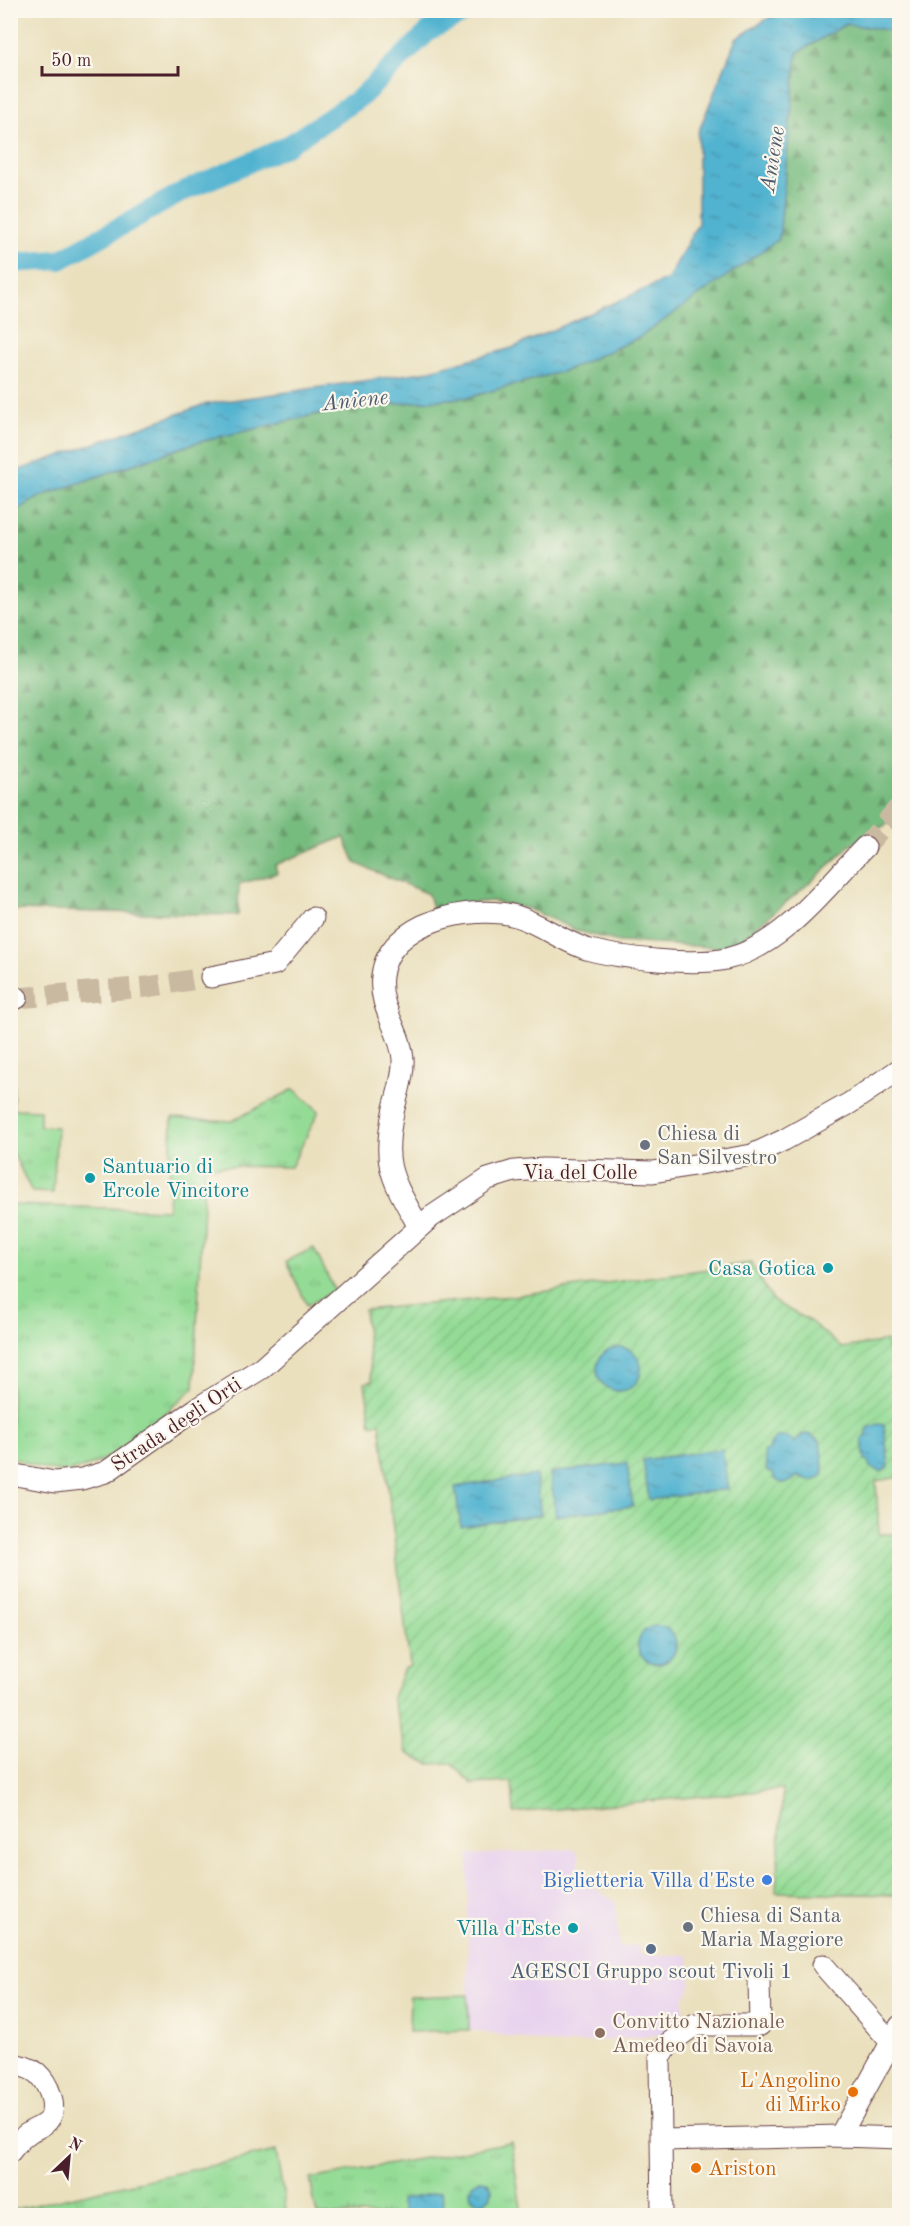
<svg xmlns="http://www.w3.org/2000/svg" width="910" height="2226" viewBox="0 0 910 2226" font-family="'Old Standard TT',serif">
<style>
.built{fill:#e8d2ee}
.grass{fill:url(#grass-tufts);stroke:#6f7e60;stroke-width:1.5}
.forest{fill:url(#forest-firs);stroke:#606e55;stroke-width:1.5}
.garden{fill:url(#garden-furrows);stroke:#6f7e60;stroke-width:1.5}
.pitch{fill:#94dc96;stroke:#6f7e60;stroke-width:1.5}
.water{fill:url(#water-ripples);stroke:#4e697e;stroke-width:1.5}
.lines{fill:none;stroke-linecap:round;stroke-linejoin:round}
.canal{stroke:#51b3d0;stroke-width:20}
.minor-tunnel{stroke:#cab9a1;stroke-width:21;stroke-dasharray:21 10;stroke-linecap:butt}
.minor-casing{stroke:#623c41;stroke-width:23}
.minor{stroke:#fff;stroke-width:21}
.worship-dot{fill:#6b7280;stroke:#fbf7ec;stroke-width:2}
.culture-dot{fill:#0f9aa8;stroke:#fbf7ec;stroke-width:2}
.shop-dot{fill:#3f7fe0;stroke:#fbf7ec;stroke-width:2}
.service-dot{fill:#5c6f8a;stroke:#fbf7ec;stroke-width:2}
.education-dot{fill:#8d6e63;stroke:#fbf7ec;stroke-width:2}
.food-dot{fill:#e8710a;stroke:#fbf7ec;stroke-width:2}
.labels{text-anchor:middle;stroke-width:4.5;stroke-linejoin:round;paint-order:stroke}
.worship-label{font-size:21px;fill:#5b616d;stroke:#fbf7ec;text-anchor:start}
.culture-label{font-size:21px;fill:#0d838f;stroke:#fbf7ec;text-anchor:end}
.street-label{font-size:21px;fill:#4a1f2b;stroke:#fbf7ec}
.shop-label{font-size:21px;fill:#366cbe;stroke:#fbf7ec;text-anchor:end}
.service-label{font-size:21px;fill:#4e5e75;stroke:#fbf7ec}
.education-label{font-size:21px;fill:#785e54;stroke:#fbf7ec;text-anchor:start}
.food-label{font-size:21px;fill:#c56008;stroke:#fbf7ec;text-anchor:end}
.water-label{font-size:22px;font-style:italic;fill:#4d5a6d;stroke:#fbf7ec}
</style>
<defs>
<pattern id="grass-tufts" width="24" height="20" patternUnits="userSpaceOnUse" patternTransform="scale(1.5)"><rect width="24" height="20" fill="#94dc96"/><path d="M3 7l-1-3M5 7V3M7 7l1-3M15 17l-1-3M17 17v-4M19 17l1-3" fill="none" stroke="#81bc81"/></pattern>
<pattern id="forest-firs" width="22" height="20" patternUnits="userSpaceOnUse" patternTransform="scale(1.5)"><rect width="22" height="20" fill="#77bc7f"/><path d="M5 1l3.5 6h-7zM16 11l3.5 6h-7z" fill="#649868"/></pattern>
<pattern id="garden-furrows" width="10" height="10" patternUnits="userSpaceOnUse" patternTransform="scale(1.5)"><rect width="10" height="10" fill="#94dc96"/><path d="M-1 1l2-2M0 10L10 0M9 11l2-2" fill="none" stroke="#81bc81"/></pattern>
<pattern id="water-ripples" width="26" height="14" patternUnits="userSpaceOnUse" patternTransform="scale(1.5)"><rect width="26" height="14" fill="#51b3d0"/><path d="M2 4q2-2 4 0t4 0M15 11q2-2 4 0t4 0" fill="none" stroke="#4591a9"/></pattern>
</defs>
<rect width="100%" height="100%" fill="#fbf7ec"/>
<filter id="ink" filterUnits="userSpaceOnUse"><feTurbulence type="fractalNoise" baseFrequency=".0167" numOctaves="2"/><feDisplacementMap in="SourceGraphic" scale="12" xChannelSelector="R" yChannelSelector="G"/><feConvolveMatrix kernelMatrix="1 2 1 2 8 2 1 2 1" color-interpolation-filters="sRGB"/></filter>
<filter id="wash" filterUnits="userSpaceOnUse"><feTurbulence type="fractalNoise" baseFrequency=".008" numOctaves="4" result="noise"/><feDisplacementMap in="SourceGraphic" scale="24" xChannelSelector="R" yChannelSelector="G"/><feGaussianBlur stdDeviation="1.35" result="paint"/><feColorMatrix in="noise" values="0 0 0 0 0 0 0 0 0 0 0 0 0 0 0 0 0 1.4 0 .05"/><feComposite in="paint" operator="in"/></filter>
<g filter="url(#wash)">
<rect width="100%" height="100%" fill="#eae0be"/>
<polygon class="built" points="572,1849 579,1854 580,1879 616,1902 619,1946 639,1945 640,1955 689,1955 691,1986 683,1999 685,2019 677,2033 561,2045 469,2030 409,2032 410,1997 468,1995 468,1855"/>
<g class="grass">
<polygon points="11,1066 14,1066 13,1109 40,1110 40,1126 57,1127 53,1193 32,1192 11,1149"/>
<path d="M294,1089L319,1111L291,1167L205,1166L194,1388C162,1415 111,1467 69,1471C49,1473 29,1464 11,1457V1205L168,1210L172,1118L232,1121Z"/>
<polygon points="314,1248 335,1291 307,1305 286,1261"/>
<polygon points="511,2142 522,2215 317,2215 310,2179"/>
<polygon points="276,2151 287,2215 11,2215 11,2210"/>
</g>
<polygon class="forest" points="846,24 899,32 899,817 850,845 819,875 731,948 619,942 578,931 529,909 491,901 461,904 433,912 428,894 355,863 344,837 275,865 277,873 239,884 238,915 11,910 11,514 40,496 195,443 339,409 470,397 567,370 640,337 790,123 797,53"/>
<path class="garden" d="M751,1263L773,1301L810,1321L842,1348L886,1341C900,1385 899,1431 899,1477L876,1481L879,1534H900V1890L896,1895L776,1892L783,1789L514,1813L512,1782L472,1784L451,1763L429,1764L407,1753L392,1697L404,1669L410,1666L380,1423L371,1424L365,1383L372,1381L364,1310L512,1296Z"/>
<polygon class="pitch" points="468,1995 469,2030 409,2032 410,1997"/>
<g class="water">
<polygon points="779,11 899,11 899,32 846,24 797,53 779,239 640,337 567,370 470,397 339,409 195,443 41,496 11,514 11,473 206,404 423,372 512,348 668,279 698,223 698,133 736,39"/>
<circle cx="619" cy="1369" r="22"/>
<polygon points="878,1424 884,1425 889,1467 881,1472 869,1466 869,1461 865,1460 862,1439 866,1437 868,1428"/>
<path d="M808,1434L820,1441L824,1474C815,1483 808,1482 798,1476C789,1484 783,1486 774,1478L773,1473L767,1472L764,1451L770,1450V1445L776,1437H788L795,1443L802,1435Z"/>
<polygon points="722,1449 728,1489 649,1500 643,1460"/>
<polygon points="627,1463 633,1506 556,1516 550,1473"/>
<polygon points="536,1475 541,1515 461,1527 455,1487"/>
<circle cx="657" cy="1645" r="19"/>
<circle cx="481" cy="2191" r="11"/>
<polygon points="441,2192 444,2208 404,2215 400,2200"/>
</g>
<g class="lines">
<polyline class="canal" points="10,263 60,260 184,191 285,147 361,97 430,30 471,10"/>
</g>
</g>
<g filter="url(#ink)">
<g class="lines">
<g class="minor-tunnel">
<polyline points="865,847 900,806"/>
<polyline points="17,998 147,987 211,977"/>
</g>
<defs>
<g id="minor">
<polyline points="211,977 275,964 313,918"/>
<polyline points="10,999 17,998"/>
<path d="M419,1227C392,1178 381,1166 394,1108C398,1093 404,1074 403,1059C401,1030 378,1008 382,976C388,921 471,904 516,916C542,924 564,943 590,950C621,958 695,966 726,959C782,947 826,887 865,847"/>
<polyline points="10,1474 55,1482 82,1479 106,1472 196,1409 262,1368 431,1217 488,1179 514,1171 543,1169 653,1172 752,1155 784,1140 850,1103 900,1069"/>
<polyline points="823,1965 890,2041"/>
<path d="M10,2064C20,2065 29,2067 37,2073C48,2083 58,2106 49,2119C45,2126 36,2128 30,2132C22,2137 16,2144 10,2152"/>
<polyline points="840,2136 900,2026"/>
<polyline points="662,2140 840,2136 900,2138"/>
<polyline points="662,2216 660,2058 669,2043 695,2025 760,2025 759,1980"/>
</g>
</defs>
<use href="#minor" class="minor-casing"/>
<use href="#minor" class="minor"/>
</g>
</g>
<g class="worship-dot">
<circle cx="645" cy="1145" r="6"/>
<circle cx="688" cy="1927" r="6"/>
</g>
<g class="culture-dot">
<circle cx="90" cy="1178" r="6"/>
<circle cx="828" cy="1268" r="6"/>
<circle cx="573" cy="1928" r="6"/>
</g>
<circle class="shop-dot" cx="767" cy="1880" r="6"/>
<circle class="service-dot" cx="651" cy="1949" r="6"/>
<circle class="education-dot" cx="600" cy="2033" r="6"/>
<g class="food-dot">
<circle cx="853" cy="2092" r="6"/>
<circle cx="696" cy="2168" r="6"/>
</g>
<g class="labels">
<g class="worship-label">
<text x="657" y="1140">Chiesa di<tspan x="657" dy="24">San Silvestro</tspan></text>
<text x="700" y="1922">Chiesa di Santa<tspan x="700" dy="24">Maria Maggiore</tspan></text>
</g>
<g class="culture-label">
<text x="102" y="1173" text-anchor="start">Santuario di<tspan x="102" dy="24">Ercole Vincitore</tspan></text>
<text x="816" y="1275">Casa Gotica</text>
<text x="561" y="1935">Villa d'Este</text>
</g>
<g class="street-label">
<text x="580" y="1179">Via del Colle</text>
<text transform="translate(176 1424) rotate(-34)" y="7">Strada degli Orti</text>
</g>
<g class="shop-label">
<text x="755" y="1887">Biglietteria Villa d'Este</text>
</g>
<g class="service-label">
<text x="651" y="1978">AGESCI Gruppo scout Tivoli 1</text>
</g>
<g class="education-label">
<text x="612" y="2028">Convitto Nazionale<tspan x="612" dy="24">Amedeo di Savoia</tspan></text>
</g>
<g class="food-label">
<text x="841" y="2087">L'Angolino<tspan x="841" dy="24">di Mirko</tspan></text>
<text x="708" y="2175" text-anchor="start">Ariston</text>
</g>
<g class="water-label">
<text transform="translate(771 159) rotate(-81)" y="8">Aniene</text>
<text transform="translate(355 399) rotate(-6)" y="8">Aniene</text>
</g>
</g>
<rect width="910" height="2226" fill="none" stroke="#fbf7ec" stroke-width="36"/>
<g transform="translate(69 2157) rotate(26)" stroke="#fbf7ec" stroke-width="4.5" paint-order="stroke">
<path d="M0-4.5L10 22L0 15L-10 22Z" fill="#4a1f2b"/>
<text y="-9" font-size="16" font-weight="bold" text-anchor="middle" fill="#4a1f2b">N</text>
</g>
<path d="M42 66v9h136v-9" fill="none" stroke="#4a1f2b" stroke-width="3"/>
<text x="51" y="66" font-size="18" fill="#4a1f2b" stroke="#fbf7ec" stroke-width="4.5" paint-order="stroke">50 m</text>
</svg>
